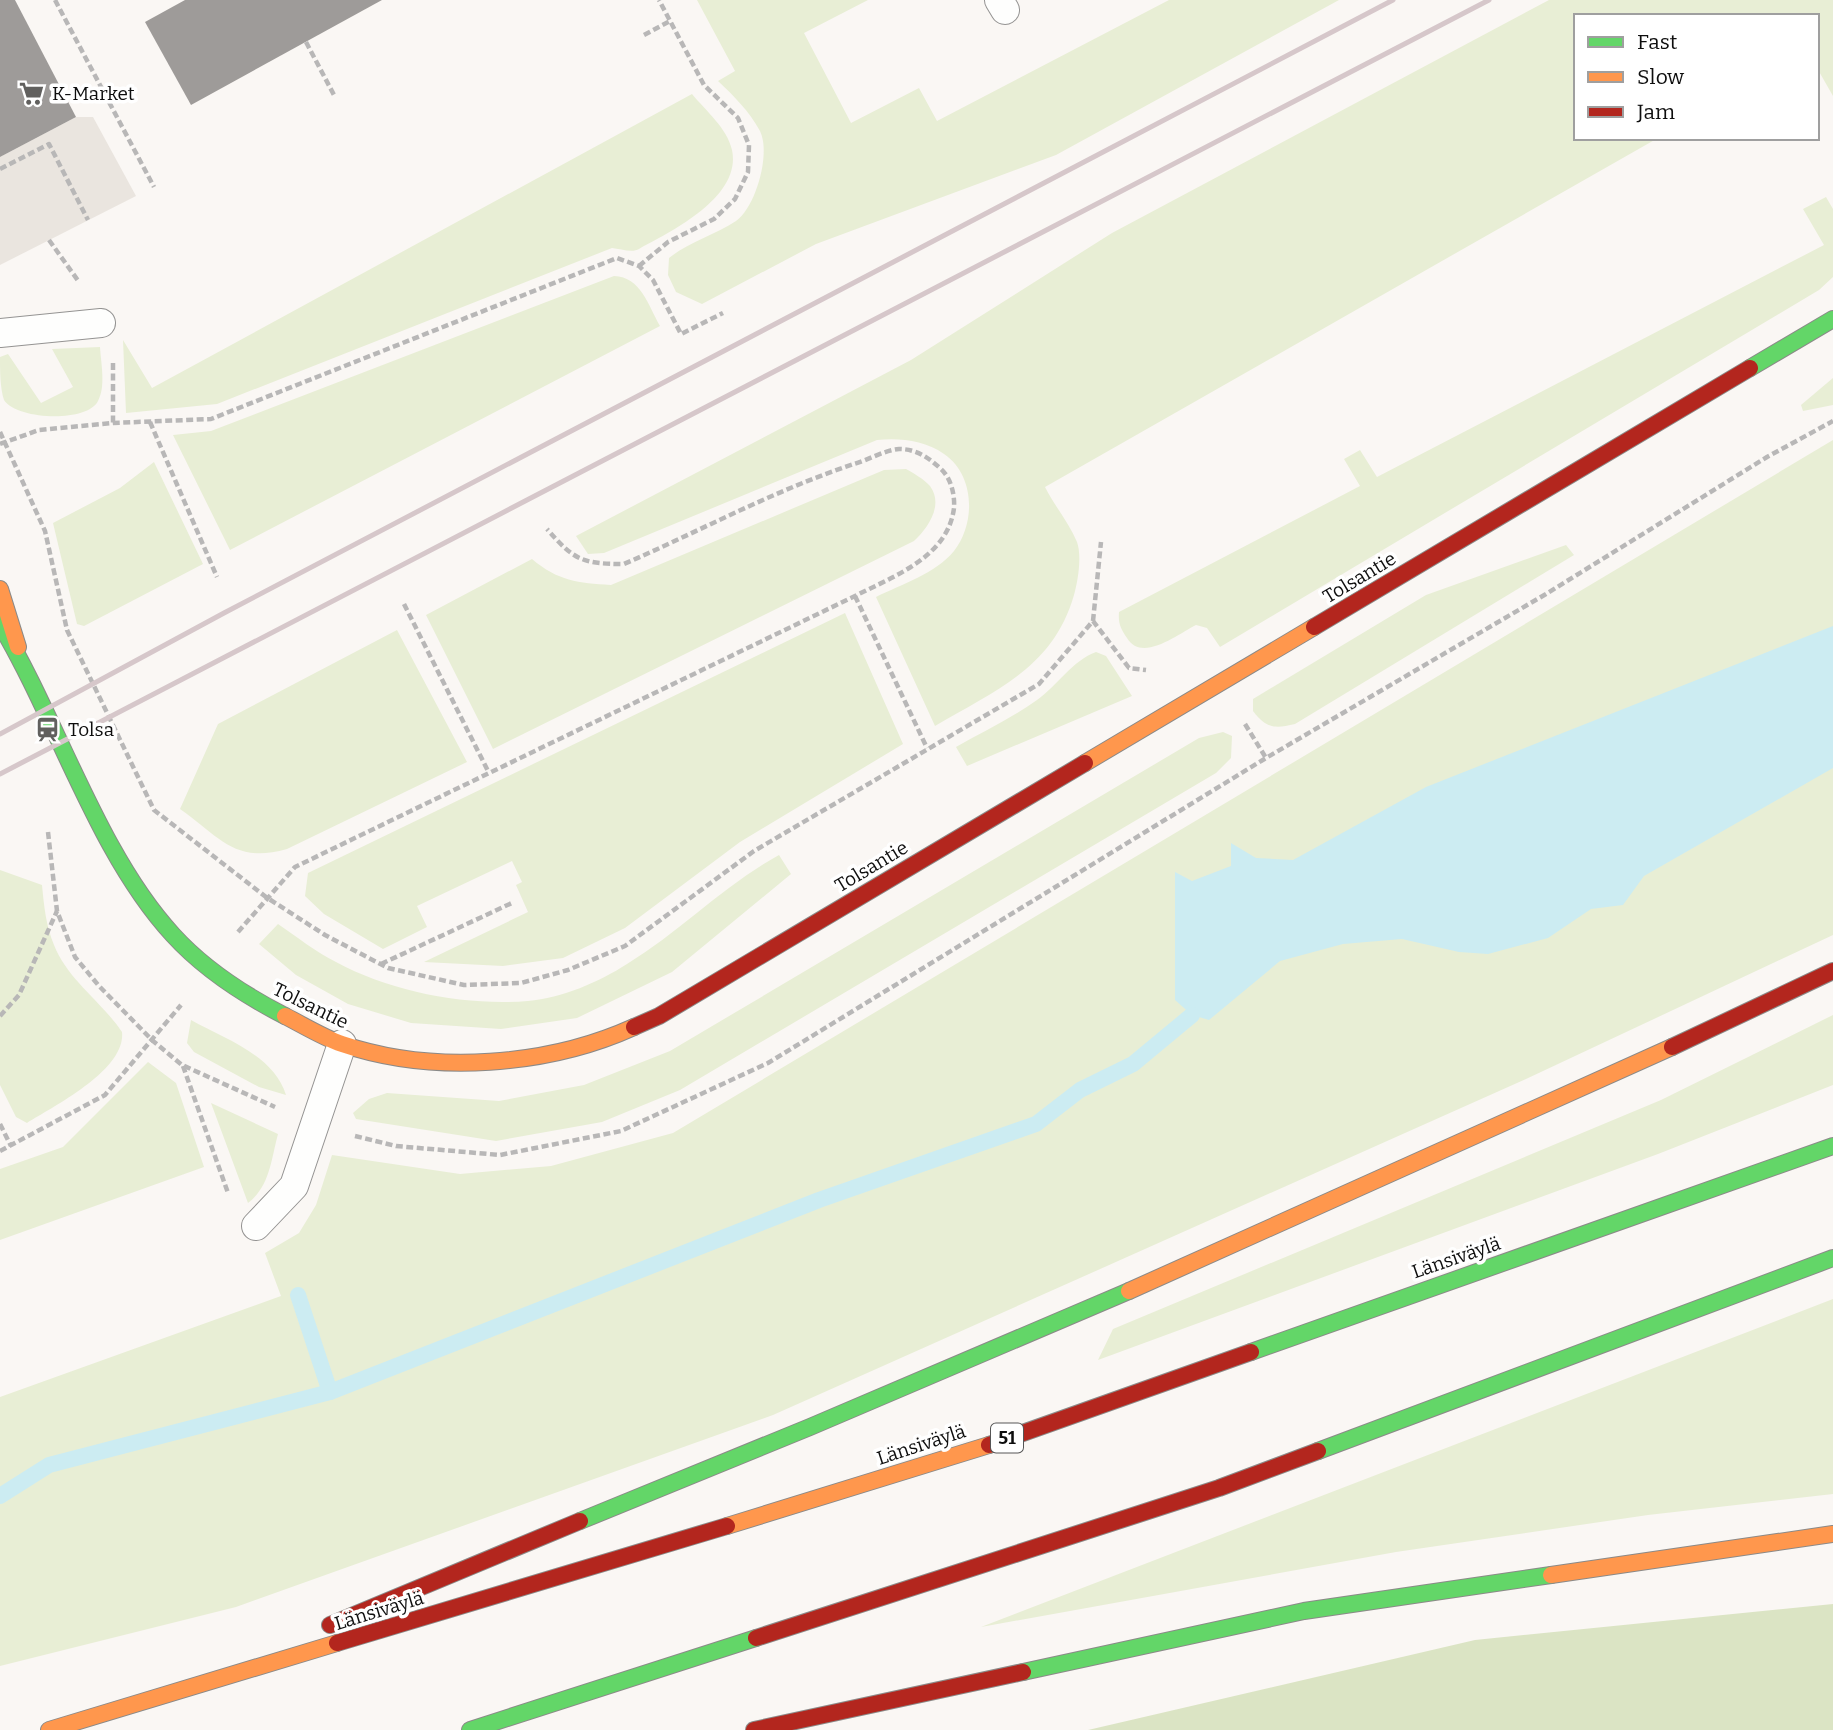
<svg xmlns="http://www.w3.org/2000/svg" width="1833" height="1730" viewBox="0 0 1833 1730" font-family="Bitter,serif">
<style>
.green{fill:#e8eed5}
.forest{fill:#dbe4c4}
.plaza{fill:#eae5df}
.water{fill:#ccecf2}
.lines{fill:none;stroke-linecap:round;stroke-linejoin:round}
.stream{stroke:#ccecf2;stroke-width:16}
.building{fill:#9e9b99}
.lane-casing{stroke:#949392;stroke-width:30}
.fast-casing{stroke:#8b8a88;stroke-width:18}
.slow-casing{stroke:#8b8a88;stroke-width:18}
.jam-casing{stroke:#8b8a88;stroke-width:18}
.path{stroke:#b8b7b7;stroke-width:4.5;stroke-dasharray:7 3.5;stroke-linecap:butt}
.lane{stroke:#fefefd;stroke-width:28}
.fast{stroke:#63d668;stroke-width:16}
.slow{stroke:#ff974d;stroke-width:16}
.jam{stroke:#b3261e;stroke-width:16}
.rail{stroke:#d6c7ca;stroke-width:5}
.labels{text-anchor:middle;stroke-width:7;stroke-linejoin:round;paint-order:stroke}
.shield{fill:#fff;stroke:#565656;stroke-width:2}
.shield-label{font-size:18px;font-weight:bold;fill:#0e0e0e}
.poi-label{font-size:19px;fill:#0e0e0e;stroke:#fff;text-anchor:start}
.street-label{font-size:19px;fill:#0e0e0e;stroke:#fff}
</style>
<rect width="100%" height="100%" fill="#faf7f4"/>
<g class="green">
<path d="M697,0H868L804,33L851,123L919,88L937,121L1169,0H1339L1056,155L816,244L702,304L676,292L668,275L669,258C689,242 715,235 736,221C756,207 771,153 760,131C749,111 734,96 718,81L735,71Z"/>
<path d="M1549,0H1833V96L1817,68V16H1576V138H1658L1045,487C1054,505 1069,523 1077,542C1082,556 1078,581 1074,595C1053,668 996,690 935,726L876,597C902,584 935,574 954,551C976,523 975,475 944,454C924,440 900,438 877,440L604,553L588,554L576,536L911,360L1112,233Z"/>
<path d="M692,94C706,111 727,128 732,150C742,197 672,231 639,249C633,253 620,249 612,248L217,404L126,413L123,340L152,388Z"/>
<path d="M1826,197L1833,209V277L1819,290L1220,647L1207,628L1196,625C1178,634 1142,663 1127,638C1121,629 1118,624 1119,612L1360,486L1344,459L1360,450L1377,477L1824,245L1803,209Z"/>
<path d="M614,276C641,277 648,305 660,326L230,550L173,435L211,431Z"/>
<path d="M100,347C101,364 106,386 98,401C87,423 17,420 4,400C0,388 0,370 0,357L8,354L41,403L73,387L52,349Z"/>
<polygon points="1833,378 1833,405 1803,411 1801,405"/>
<polygon points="1833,440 1833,935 1526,1079 773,1415 236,1607 0,1666 0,1397 281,1296 265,1253 299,1233 316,1205 332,1155 460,1174 551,1166 673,1133"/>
<polygon points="154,462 203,564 84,626 77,624 53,523 120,488"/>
<path d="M906,469C913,473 924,479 930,486C944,505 928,528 914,541L493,749L426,615L532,559C558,581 578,583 611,585L884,470Z"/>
<path d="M1566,545L1574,555L1295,724C1274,729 1266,728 1253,711V699L1426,595Z"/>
<polygon points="845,613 903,744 740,842 625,928 563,958 503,966 424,962 528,912 516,885 522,882 512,861 417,906 427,927 383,949 324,914 305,896 308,873"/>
<path d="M397,630L467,762L287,849C234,864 220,837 180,809L218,724Z"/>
<path d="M1096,652L1106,656L1132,696L967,766L956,747C982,732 1012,718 1037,700C1057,686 1073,660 1096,652Z"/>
<polygon points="1223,732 1232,736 1231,758 1216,773 680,1090 602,1122 496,1141 356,1119 353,1113 369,1099 387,1093 499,1101 584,1085 670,1051 1199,738"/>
<path d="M779,855L791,874L672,972L577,1018L501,1029L411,1023L348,1004L296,975L259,944L278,924C297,937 316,952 336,962C391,992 466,1006 528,1001C562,998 599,982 627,964C681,931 723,886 779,855Z"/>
<path d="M0,870L42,885C44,906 46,926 54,945C67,979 102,1002 122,1032C126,1070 54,1106 27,1123L16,1117L0,1085Z"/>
<polygon points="1833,1015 1833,1085 1658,1154 1098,1360 1113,1329 1661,1100"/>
<path d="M191,1020C225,1039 274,1055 286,1095L259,1087L194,1052L187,1043Z"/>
<polygon points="148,1062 176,1083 204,1167 0,1240 0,1169 63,1147"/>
<path d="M211,1103L278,1134C271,1160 270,1186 248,1203Z"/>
<polygon points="1833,1299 1833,1494 1648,1515 1396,1552 981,1627"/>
</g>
<polygon class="forest" points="1833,1604 1833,1730 1088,1730 1475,1640"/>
<polygon class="plaza" points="76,117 93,117 136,196 0,265 0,157"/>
<polygon class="water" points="1833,626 1833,768 1644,876 1623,905 1591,909 1548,938 1488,954 1459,952 1402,939 1343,944 1280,961 1209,1020 1192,1015 1175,1000 1175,872 1192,881 1231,866 1231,843 1256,858 1293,860 1426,787"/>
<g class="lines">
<g class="stream">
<polyline points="298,1295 330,1392"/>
<polyline points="0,1496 49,1465 330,1392 819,1200 1036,1124 1080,1090 1133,1064 1192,1015"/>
</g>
</g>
<g class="building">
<polygon points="0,0 15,0 76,117 0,157"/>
<polygon points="185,0 382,0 191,105 145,22"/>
</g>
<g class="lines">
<defs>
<g id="lane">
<polyline points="999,0 1005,10"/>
<polyline points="0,333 101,323"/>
<polyline points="256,1226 294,1186 342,1044"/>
</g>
<g id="fast">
<polyline points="1750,368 1833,319"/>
<path d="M0,624C58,721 98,854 173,935C204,969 244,995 285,1016"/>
<polyline points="1251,1352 1833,1146"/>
<polyline points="1318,1451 1833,1258"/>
<polyline points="580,1521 810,1427 1129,1291"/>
<polyline points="1023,1672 1304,1611 1551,1575"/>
<polyline points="470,1730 756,1638"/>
</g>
<g id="slow">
<polyline points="0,589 18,647"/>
<polyline points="1085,763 1314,627"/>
<path d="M285,1016C303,1025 322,1037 342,1044C433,1075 548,1066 634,1027"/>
<polyline points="1129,1291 1672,1047"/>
<polyline points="727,1526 989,1445"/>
<polyline points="1551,1575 1833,1534"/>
<polyline points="49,1730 337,1643"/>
</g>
<g id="jam">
<polyline points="1314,627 1750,368"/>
<polyline points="634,1027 659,1016 1085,763"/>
<polyline points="1672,1047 1833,971"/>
<polyline points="989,1445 1251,1352"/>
<polyline points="330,1625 580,1521"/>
<polyline points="756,1638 1219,1488 1318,1451"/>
<polyline points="337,1643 727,1526"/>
<polyline points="754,1730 1023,1672"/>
</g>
</defs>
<use href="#lane" class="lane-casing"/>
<use href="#fast" class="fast-casing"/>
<use href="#slow" class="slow-casing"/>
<use href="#jam" class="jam-casing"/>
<g class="path">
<polyline points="55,0 154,187"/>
<polyline points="644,35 670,21"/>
<polyline points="306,42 334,95"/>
<polyline points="0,169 49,144 88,220"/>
<polyline points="49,240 79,282"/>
<polyline points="639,266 668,242 714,219 735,199 748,172 749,145 738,118 704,85 659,0"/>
<polyline points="113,363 113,423"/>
<polyline points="150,422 217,577"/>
<polyline points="0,432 45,531 67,630 154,810 266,897 325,935 388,968 464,985 521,983 568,970 625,946 754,851 1039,684 1093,621 1129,668 1146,670"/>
<polyline points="0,444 39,430 113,423 211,419 617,258 639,266 653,280 681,334 723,313"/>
<polyline points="855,596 927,748"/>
<polyline points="404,604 488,771"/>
<polyline points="1093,621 1101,542"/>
<polyline points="1245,724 1266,758"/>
<polyline points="48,832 57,911 75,957 99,986 153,1041 182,1065 275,1107"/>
<path d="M238,932L295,867L855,596C894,576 948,557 954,508C955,495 951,478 941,469C929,458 917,449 899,449C885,450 868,460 854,464C775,490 700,531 624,564C582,564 574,560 547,529"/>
<polyline points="381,964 514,902"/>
<polyline points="0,1016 19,995 57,911"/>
<polyline points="183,1066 228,1193"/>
<polyline points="0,1124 11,1146"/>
<polyline points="355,1136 396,1146 500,1155 621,1131 768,1063 1266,758 1546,594 1767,457 1833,421"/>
<polyline points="0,1151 105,1095 181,1005"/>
</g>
<use href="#lane" class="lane"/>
<use href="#fast" class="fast"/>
<use href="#slow" class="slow"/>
<use href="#jam" class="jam"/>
<g class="rail">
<polyline points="0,734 224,613 1393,0"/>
<polyline points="0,774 1489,0"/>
</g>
</g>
<defs>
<symbol id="supermarket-bare" viewBox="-9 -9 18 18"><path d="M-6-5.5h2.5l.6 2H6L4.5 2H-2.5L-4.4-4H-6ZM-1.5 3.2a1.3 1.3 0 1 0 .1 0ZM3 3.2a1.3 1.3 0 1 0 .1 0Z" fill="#61605e" stroke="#fff" stroke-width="2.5" paint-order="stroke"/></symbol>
<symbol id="station-bare" viewBox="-9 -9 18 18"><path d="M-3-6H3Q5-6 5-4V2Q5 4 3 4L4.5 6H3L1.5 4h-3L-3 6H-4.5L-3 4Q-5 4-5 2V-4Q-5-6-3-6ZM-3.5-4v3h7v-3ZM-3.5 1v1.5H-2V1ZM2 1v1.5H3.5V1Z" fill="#61605e" stroke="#fff" stroke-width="2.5" paint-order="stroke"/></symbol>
</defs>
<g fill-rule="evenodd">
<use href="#supermarket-bare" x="14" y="76" width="35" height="35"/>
<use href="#station-bare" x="30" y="712" width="35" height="35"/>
</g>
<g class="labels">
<rect class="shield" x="991" y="1423.5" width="32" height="29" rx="5"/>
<g class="shield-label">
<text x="1007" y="1444">51</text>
</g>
<g class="poi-label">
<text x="52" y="100">K-Market</text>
<text x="68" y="736">Tolsa</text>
</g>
<g class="street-label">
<text transform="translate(1359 577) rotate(-31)" y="7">Tolsantie</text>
<text transform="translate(871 866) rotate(-31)" y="7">Tolsantie</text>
<text transform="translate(311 1005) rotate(26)" y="7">Tolsantie</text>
<text transform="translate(1456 1257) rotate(-19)" y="7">Länsiväylä</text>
<text transform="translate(921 1444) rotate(-18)" y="7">Länsiväylä</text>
<text transform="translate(379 1610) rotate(-17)" y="7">Länsiväylä</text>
</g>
</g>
<rect x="1574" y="14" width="245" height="126" fill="#ffffff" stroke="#9f9f9f" stroke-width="2"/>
<rect x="1588" y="37" width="35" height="10" fill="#63d668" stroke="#9f9f9f" stroke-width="2"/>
<text x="1637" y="49" font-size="21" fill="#0e0e0e">Fast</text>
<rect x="1588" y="72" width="35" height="10" fill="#ff974d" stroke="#9f9f9f" stroke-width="2"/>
<text x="1637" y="84" font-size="21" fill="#0e0e0e">Slow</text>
<rect x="1588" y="107" width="35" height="10" fill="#b3261e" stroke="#9f9f9f" stroke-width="2"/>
<text x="1637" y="119" font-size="21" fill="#0e0e0e">Jam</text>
</svg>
